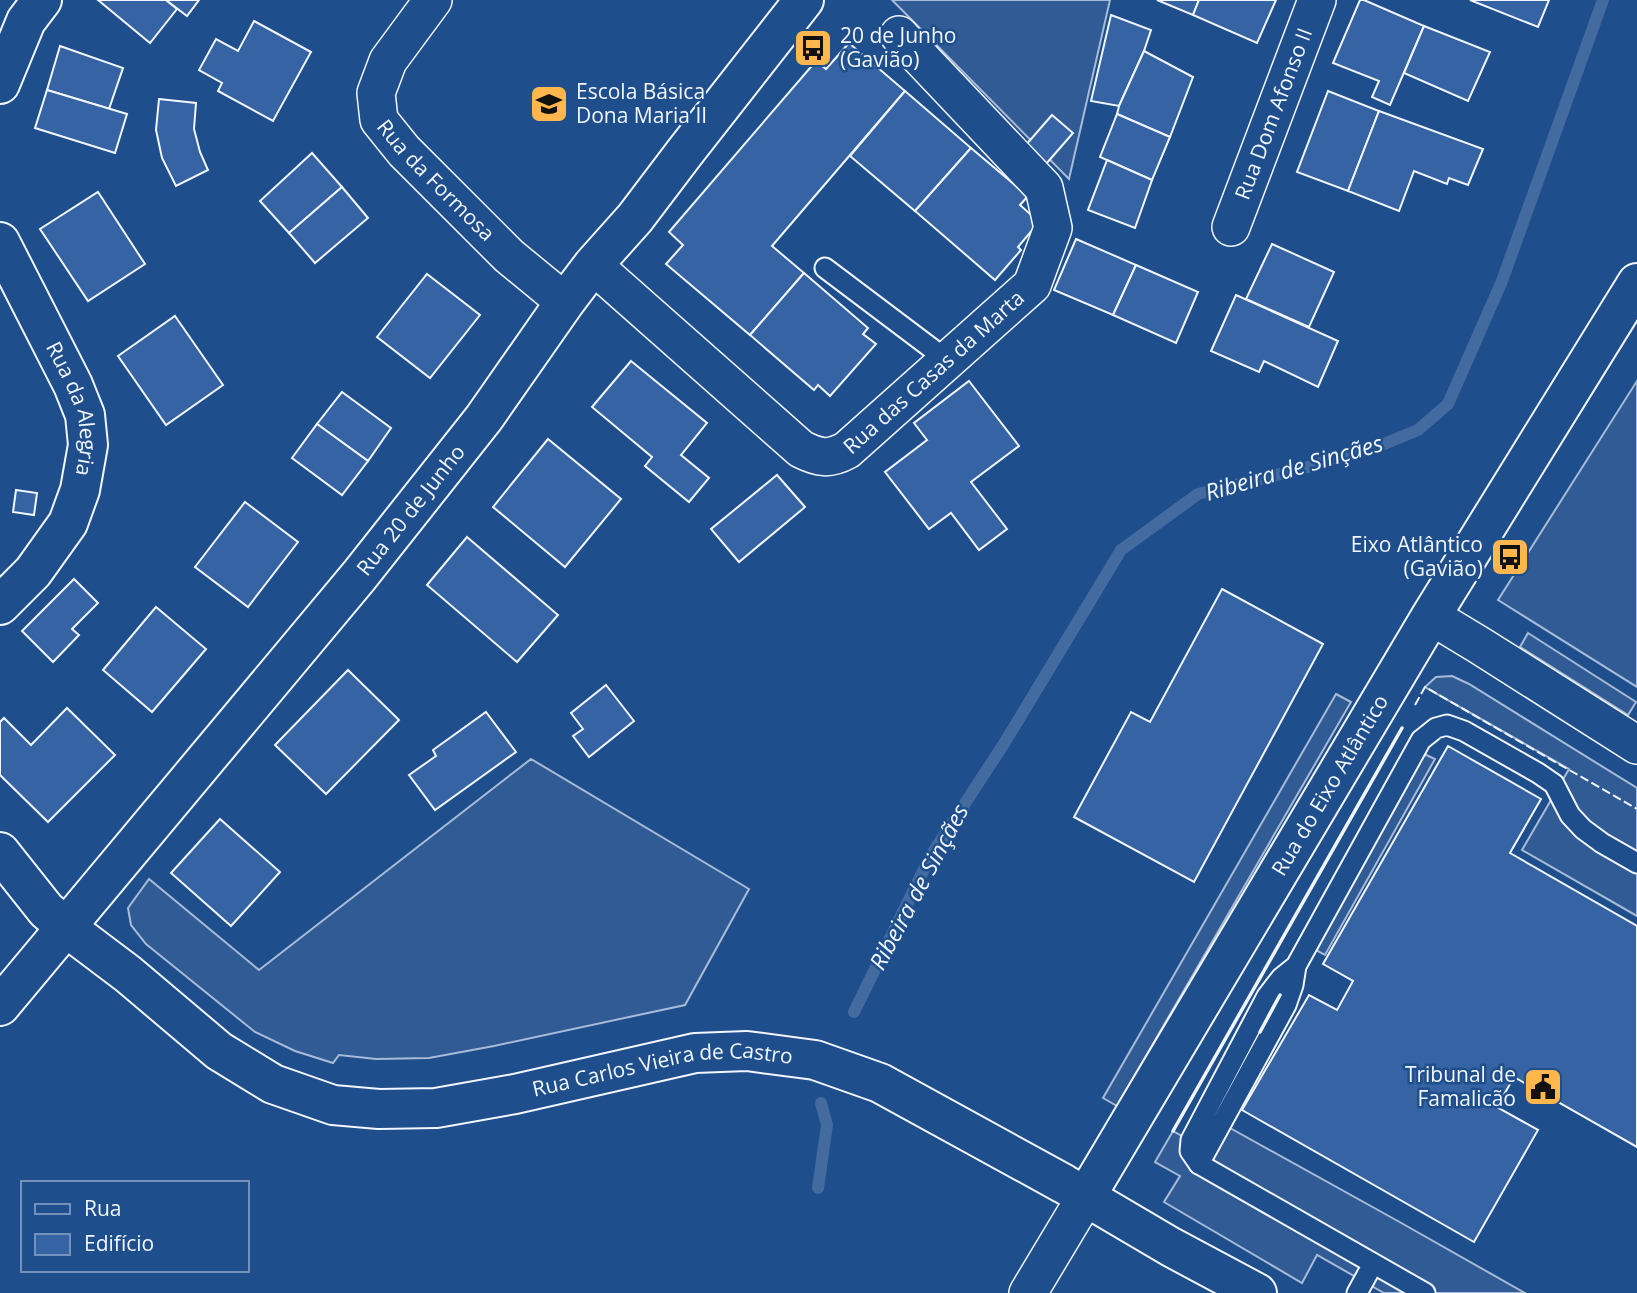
<svg xmlns="http://www.w3.org/2000/svg" width="1637" height="1293" viewBox="0 0 1637 1293" font-family="'Open Sans',sans-serif">
<style>
.built{fill:#305b95;stroke:#a8bbd7;stroke-width:2}
.lines{fill:none;stroke-linecap:round;stroke-linejoin:round}
.stream{stroke:#446ba0;stroke-width:12}
.building{fill:#3563a3;stroke:#f2f6ff;stroke-width:2}
.lane-casing{stroke:#f2f6ff;stroke-width:23}
.street-casing{stroke:#f2f6ff;stroke-width:40}
.secondary-casing{stroke:#f2f6ff;stroke-width:42}
.lane{stroke:#1f4e8c;stroke-width:19}
.street{stroke:#1f4e8c;stroke-width:37}
.secondary{stroke:#1f4e8c;stroke-width:38}
.fence{stroke:#f2f6ff;stroke-width:2;stroke-dasharray:9 3.5;stroke-linecap:butt}
.wall{stroke:#f2f6ff;stroke-width:3.5}
.labels{text-anchor:middle;stroke-width:5;stroke-linejoin:round;paint-order:stroke}
.poi-label{font-size:21px;fill:#f2f6ff;stroke:#1f4e8c;text-anchor:start}
.street-label{font-size:21px;fill:#f2f6ff;stroke:#1f4e8c}
.water-label{font-size:23px;font-style:italic;fill:#f2f6ff;stroke:#1f4e8c}
</style>
<rect width="100%" height="100%" fill="#1f4e8c"/>
<g class="built">
<polygon points="892,0 1110,0 1069,179 899,7"/>
<polygon points="1637,381 1637,687 1498,600"/>
<polygon points="1528,633 1636,702 1628,715 1520,647"/>
<polygon points="1452,676 1469,684 1637,788 1637,916 1522,850 1569,769 1425,687 1436,677"/>
<polygon points="1336,694 1351,702 1117,1106 1103,1098"/>
<polygon points="1424,754 1435,759 1325,955 1314,949"/>
<polygon points="531,759 749,889 685,1005 494,1046 429,1058 376,1059 339,1055 333,1063 295,1051 255,1032 146,944 131,925 128,908 149,879 259,970"/>
<polygon points="1230,1128 1396,1220 1525,1293 1384,1293 1317,1255 1302,1283 1164,1202 1180,1176 1155,1162 1173,1131 1215,1154"/>
</g>
<g class="lines">
<g class="stream">
<polyline points="854,1012 930,857 1005,742 1121,550 1198,494 1301,469 1379,446 1418,430 1448,404 1502,281 1603,0"/>
<polyline points="818,1188 827,1125 821,1103"/>
</g>
</g>
<g class="building">
<polygon points="98,0 166,0 177,9 150,43"/>
<polygon points="166,0 199,0 187,16"/>
<polygon points="1157,0 1199,0 1193,15"/>
<polygon points="1199,0 1276,0 1257,43 1193,15"/>
<polygon points="1360,0 1364,0 1424,26 1390,105 1372,97 1379,81 1333,63"/>
<polygon points="1470,0 1549,0 1538,27"/>
<polygon points="1111,15 1151,30 1144,51 1119,106 1091,101"/>
<polygon points="254,21 311,52 273,121 218,91 222,83 199,70 216,39 238,51"/>
<polygon points="1424,26 1490,52 1468,101 1404,73"/>
<polygon points="849,43 905,91 772,246 804,273 750,335 666,264 683,245 669,232 816,61 826,69"/>
<polygon points="60,46 123,68 109,109 47,90"/>
<polygon points="1144,51 1193,77 1170,137 1117,114 1119,106"/>
<polygon points="47,90 127,114 115,153 35,128"/>
<polygon points="905,91 971,148 915,211 850,156"/>
<polygon points="1328,91 1379,111 1348,191 1297,172"/>
<polygon points="159,99 196,103 194,129 200,152 208,170 176,186 162,158 156,130"/>
<polygon points="1379,111 1483,149 1468,185 1449,178 1447,184 1414,171 1399,211 1348,191"/>
<polygon points="1117,114 1170,137 1152,180 1100,157"/>
<polygon points="1052,115 1073,133 1046,164 1025,146"/>
<polygon points="971,148 1028,196 1020,205 1039,222 1018,247 1021,250 995,280 915,211"/>
<polygon points="312,153 342,187 289,233 260,201"/>
<polygon points="1107,160 1152,180 1135,228 1088,210"/>
<polygon points="342,187 368,218 315,263 289,233"/>
<polygon points="98,192 145,264 88,301 40,229"/>
<polygon points="1076,239 1136,265 1113,315 1054,290"/>
<polygon points="1272,244 1334,272 1309,327 1246,299"/>
<polygon points="1136,265 1198,292 1176,343 1113,315"/>
<polygon points="804,273 868,328 863,334 876,344 830,396 818,385 814,390 750,335"/>
<polygon points="427,274 480,315 430,378 377,337"/>
<polygon points="1236,295 1338,341 1318,387 1264,361 1259,372 1211,351"/>
<polygon points="175,316 223,385 166,425 118,356"/>
<polygon points="631,361 707,423 681,455 709,478 689,502 645,466 652,457 592,407"/>
<polygon points="969,381 1019,446 971,482 1007,529 979,550 951,513 929,529 885,472 927,440 914,423"/>
<polygon points="342,392 391,428 368,461 317,424"/>
<polygon points="317,424 368,461 342,495 292,458"/>
<polygon points="548,439 621,499 565,567 493,507"/>
<polygon points="777,475 805,507 739,562 711,529"/>
<polygon points="16,490 37,493 34,515 13,512"/>
<polygon points="245,502 298,542 248,607 195,567"/>
<polygon points="467,537 558,615 517,662 427,585"/>
<polygon points="74,579 98,603 72,629 79,635 53,662 22,631"/>
<polygon points="1222,589 1323,644 1194,882 1074,817 1131,712 1150,722"/>
<polygon points="156,607 206,649 152,712 103,670"/>
<polygon points="348,670 399,720 326,794 275,745"/>
<polygon points="606,685 634,721 589,757 573,736 583,729 571,713"/>
<polygon points="67,708 115,755 48,822 0,775 0,722 4,718 31,745"/>
<polygon points="486,712 516,752 435,810 409,775 436,756 433,750"/>
<polygon points="1448,746 1541,799 1510,853 1637,926 1637,1147 1514,1077 1497,1107 1538,1130 1474,1242 1242,1110 1309,995 1337,1010 1353,981 1323,964"/>
<polygon points="220,819 280,872 231,926 171,873"/>
</g>
<g class="lines">
<defs>
<g id="lane">
<polyline points="825,268 947,360"/>
<polyline points="1296,966 1281,978 1267,996 1191,1140 1190,1151 1199,1164 1286,1005 1293,985 1296,966 1421,740 1436,728 1447,725 1464,731 1538,773 1554,784 1570,815 1583,829 1602,843 1637,863"/>
<polyline points="1199,1164 1425,1293"/>
<polyline points="1357,1293 1373,1264"/>
</g>
<g id="street">
<path id="s1" d="M433,0L388,61L376,93L379,120L404,151L509,256L565,302"/>
<path id="s2" d="M1231,227L1317,0"/>
<path id="s3" d="M593,265L801,449C819,458 829,460 847,450L1032,285L1053,228L1044,188L899,35"/>
<polyline points="1431,616 1479,645 1637,745"/>
<polyline points="1028,1293 1085,1198"/>
</g>
<g id="secondary">
<polyline points="0,84 26,21 42,0"/>
<path id="s4" d="M0,242L73,385L85,415L88,445L80,490L68,523L33,572L0,605"/>
<path id="s5" d="M0,852L46,910L67,928L128,974L219,1051L273,1084L333,1105L379,1109L436,1108L515,1094L695,1053L747,1051L815,1060L880,1083L1064,1184L1171,1247L1257,1293"/>
<path id="s6" d="M0,1006L359,576L484,418L565,302L593,265L635,218L685,152L804,0"/>
<path id="s7" d="M1085,1198L1431,616L1637,283"/>
</g>
</defs>
<use href="#lane" class="lane-casing"/>
<use href="#street" class="street-casing"/>
<use href="#secondary" class="secondary-casing"/>
<use href="#lane" class="lane"/>
<use href="#street" class="street"/>
<use href="#secondary" class="secondary"/>
<polyline class="fence" points="1415,705 1425,687 1637,809"/>
<g class="wall">
<polyline points="1260,1032 1280,995"/>
<polyline points="1173,1131 1402,728"/>
</g>
</g>
<defs>
<symbol id="bus-square" viewBox="-11 -11 22 22"><rect x="-9" y="-9" width="18" height="18" rx="4" fill="#ffb74d" stroke="#1f4e8c"/><path d="M-5-6H5V4H4V6H2V4H-2V6H-4V4H-5ZM-3.5-4V0h7V-4ZM-3.5 1.2v1.5H-2V1.2ZM2 1.2v1.5H3.5V1.2Z" fill="#111"/></symbol>
<symbol id="school-square" viewBox="-11 -11 22 22"><rect x="-9" y="-9" width="18" height="18" rx="4" fill="#ffb74d" stroke="#1f4e8c"/><path d="M0-5L7-2L0 1L-7-2ZM-4 1L0 2.5L4 1V4Q0 6-4 4Z" fill="#111"/></symbol>
<symbol id="civic-square" viewBox="-11 -11 22 22"><rect x="-9" y="-9" width="18" height="18" rx="4" fill="#ffb74d" stroke="#1f4e8c"/><path d="M-.6-6.5H3V-4.5H.6V-3L4-1V1h2V6H-6V1h2V-1L-.6-3ZM-1.2 2.5V6h2.4V2.5Z" fill="#111"/></symbol>
</defs>
<g fill-rule="evenodd">
<use href="#bus-square" x="791" y="26" width="44" height="44"/>
<use href="#school-square" x="527" y="82" width="44" height="44"/>
<use href="#bus-square" x="1488" y="535" width="44" height="44"/>
<use href="#civic-square" x="1521" y="1065" width="44" height="44"/>
</g>
<g class="labels">
<g class="poi-label">
<text x="840" y="43">20 de Junho<tspan x="840" dy="24">(Gavião)</tspan></text>
<text x="576" y="99">Escola Básica<tspan x="576" dy="24">Dona Maria II</tspan></text>
<text x="1483" y="552" text-anchor="end">Eixo Atlântico<tspan x="1483" dy="24">(Gavião)</tspan></text>
<text x="1516" y="1082" text-anchor="end">Tribunal de<tspan x="1516" dy="24">Famalicão</tspan></text>
</g>
<g class="street-label">
<text dy="7" stroke="none"><textPath href="#s2" startOffset="121">Rua Dom Afonso II</textPath></text>
<text dy="7" stroke="none"><textPath href="#s1" startOffset="220">Rua da Formosa</textPath></text>
<text dy="7" stroke="none"><textPath href="#s3" startOffset="443">Rua das Casas da Marta</textPath></text>
<text dy="7" stroke="none"><textPath href="#s4" startOffset="184">Rua da Alegria</textPath></text>
<text dy="7" stroke="none"><textPath href="#s6" startOffset="644">Rua 20 de Junho</textPath></text>
<text dy="7" stroke="none"><textPath href="#s7" startOffset="480">Rua do Eixo Atlântico</textPath></text>
<text dy="7" stroke="none"><textPath href="#s5" startOffset="758">Rua Carlos Vieira de Castro</textPath></text>
</g>
<g class="water-label">
<text transform="translate(1294 468) rotate(-16)" y="8">Ribeira de Sinçães</text>
<text transform="translate(919 887) rotate(-62)" y="8">Ribeira de Sinçães</text>
</g>
</g>
<rect x="21" y="1181" width="228" height="91" fill="#1f4e8c" stroke="#7391ba" stroke-width="2"/>
<rect x="35" y="1204" width="35" height="10" fill="#1f4e8c" stroke="#7391ba" stroke-width="2"/>
<text x="84" y="1216" font-size="21" fill="#f2f6ff">Rua</text>
<rect x="35" y="1234" width="35" height="21" fill="#3563a3" stroke="#7391ba" stroke-width="2"/>
<text x="84" y="1251" font-size="21" fill="#f2f6ff">Edifício</text>
</svg>
